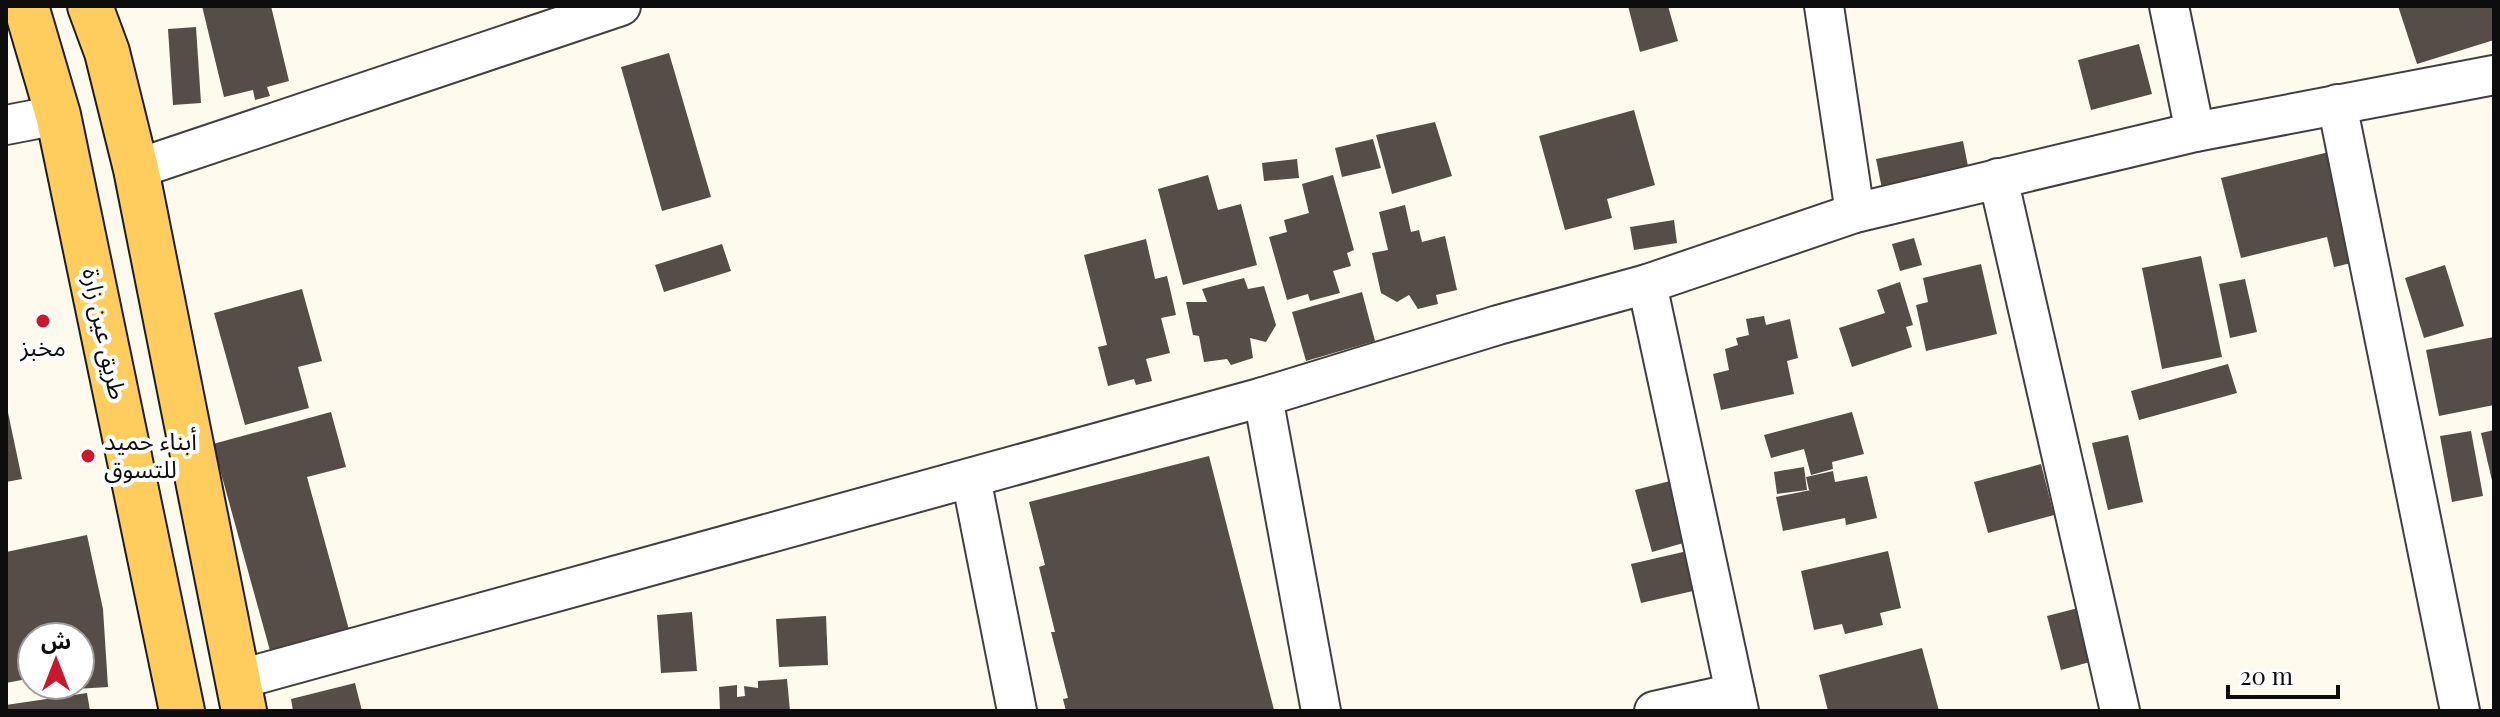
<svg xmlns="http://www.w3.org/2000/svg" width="2500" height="717" viewBox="0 0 2500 717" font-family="'Playfair Display','Noto Sans Arabic',serif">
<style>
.building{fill:#574d48}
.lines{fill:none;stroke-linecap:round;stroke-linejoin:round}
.minor-casing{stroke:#404040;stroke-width:42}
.major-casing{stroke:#1e1e1e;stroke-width:48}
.minor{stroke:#fff;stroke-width:38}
.major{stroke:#ffcd5e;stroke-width:44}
.poi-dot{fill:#cb172c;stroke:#fff;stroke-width:3}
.labels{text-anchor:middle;stroke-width:8;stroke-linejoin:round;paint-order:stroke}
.street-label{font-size:24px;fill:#0d0d0d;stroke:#fff}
.poi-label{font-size:24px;fill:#0d0d0d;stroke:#fff}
</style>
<rect width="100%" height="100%" fill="#fffaee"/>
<g class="building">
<polygon points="202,6 271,6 289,81 267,87 270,96 255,100 253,90 224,97"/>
<polygon points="1628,6 1668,6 1678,41 1640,52"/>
<polygon points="2398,6 2494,6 2494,40 2417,64"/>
<polygon points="196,27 201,103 173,105 168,29"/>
<polygon points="2139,44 2152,94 2091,110 2078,60"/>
<polygon points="669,53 711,197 662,211 621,67"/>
<polygon points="1634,110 1655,185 1607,199 1612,218 1565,230 1539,136"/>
<polygon points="1435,122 1452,176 1392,194 1376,135"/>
<polygon points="1373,139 1381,168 1342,177 1335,148"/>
<polygon points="1963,141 1970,176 1883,194 1876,159"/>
<polygon points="2329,152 2356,262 2334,267 2327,237 2241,258 2221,178"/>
<polygon points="1297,159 1299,178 1264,181 1262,163"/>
<polygon points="1208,175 1218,210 1241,204 1257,265 1183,285 1158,189"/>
<polygon points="1333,175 1354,250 1347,253 1351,266 1333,271 1340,293 1310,301 1308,294 1287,300 1269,237 1287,232 1284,220 1309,213 1302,184"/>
<polygon points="1405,205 1411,232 1419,230 1422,242 1445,236 1457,290 1436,295 1438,304 1418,309 1409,295 1397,302 1381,293 1372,253 1388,250 1379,212"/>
<polygon points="1674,220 1677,243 1634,250 1630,227"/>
<polygon points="1914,238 1922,265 1900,271 1892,244"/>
<polygon points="1146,239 1155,279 1167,276 1176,315 1161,318 1170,353 1146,359 1152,381 1136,385 1134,379 1108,386 1098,347 1107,345 1084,255"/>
<polygon points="722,244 731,271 664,292 655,265"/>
<polygon points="2201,256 2222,357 2162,369 2142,268"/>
<polygon points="1981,264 1997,334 1926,351 1916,305 1928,302 1923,278"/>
<polygon points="2445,265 2464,326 2424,338 2405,278"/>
<polygon points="1244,278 1248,289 1264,286 1276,325 1266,342 1250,338 1253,358 1231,365 1227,359 1204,362 1199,336 1193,335 1186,302 1207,302 1202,289"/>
<polygon points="2245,279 2257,332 2230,338 2219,284"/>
<polygon points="1900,282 1913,325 1906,327 1912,347 1852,367 1839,328 1885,313 1877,290"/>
<polygon points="302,289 322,361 298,367 309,408 245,425 214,313"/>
<polygon points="1362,292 1375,341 1306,361 1292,312"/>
<polygon points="1764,316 1766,325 1790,319 1798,358 1787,361 1794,394 1721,410 1713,374 1729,370 1725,349 1738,345 1736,338 1749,335 1746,319"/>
<polygon points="2494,337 2494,405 2439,416 2426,350"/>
<polygon points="2228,364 2237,393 2139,420 2131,391"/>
<polygon points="6,403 22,479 6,482"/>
<polygon points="331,412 346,467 307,477 351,637 272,658 213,444"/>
<polygon points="1852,412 1864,454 1832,462 1833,469 1811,475 1804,449 1771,458 1764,435"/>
<polygon points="2494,430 2494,485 2493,485 2481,433"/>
<polygon points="2471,431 2483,496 2452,502 2440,436"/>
<polygon points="2128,435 2143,502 2108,510 2092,443"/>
<polygon points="1209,456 1274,710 1066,711 1063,699 1068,698 1051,632 1055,632 1039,567 1045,565 1029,502"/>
<polygon points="2041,464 2054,515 1988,533 1974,482"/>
<polygon points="1804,467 1807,490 1777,494 1774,472"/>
<polygon points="1833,471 1835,482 1867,476 1877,518 1846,525 1845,518 1783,531 1776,497 1811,490 1809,490 1806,477"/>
<polygon points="1670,481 1687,542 1652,552 1635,490"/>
<polygon points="87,535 103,609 108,687 43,691 40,685 80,685 80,637 32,637 32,678 6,683 6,552"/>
<polygon points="1696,549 1706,588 1641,603 1631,564"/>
<polygon points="1888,551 1901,608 1880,613 1883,625 1845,634 1842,624 1814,630 1801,571"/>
<polygon points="2082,607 2097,660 2061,670 2047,616"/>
<polygon points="692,612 697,671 661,673 657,615"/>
<polygon points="826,616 828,665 779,667 776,619"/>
<polygon points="1922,648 1939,711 1828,711 1819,675"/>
<polygon points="787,679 790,711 720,711 719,687 737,685 737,697 745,696 744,686 758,688 758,681"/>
<polygon points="355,683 362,711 293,711 291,699"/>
<polygon points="87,693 90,711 6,711 6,705"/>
</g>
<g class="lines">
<defs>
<g id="minor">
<polyline points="1824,6 1855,213"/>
<polyline points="2169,6 2195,132"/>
<polyline points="2337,104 2460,711"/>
<polyline points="6,125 58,115"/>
<polyline points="136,169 621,6"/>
<polyline points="1998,178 2120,711"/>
<polyline points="1647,284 1739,711"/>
<polyline points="1263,397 1321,711"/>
<polyline points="971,478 1017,711"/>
<polyline points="237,680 1263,397 1498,325 1647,284 1855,213 2195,132 2494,75"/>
<polyline points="1654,711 1735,693"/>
</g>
<g id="major">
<polyline points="26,6 58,115 182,711"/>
<polyline points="90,6 107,52 136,169 244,711"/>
</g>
</defs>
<use href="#minor" class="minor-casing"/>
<use href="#major" class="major-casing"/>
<use href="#minor" class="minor"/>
<use href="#major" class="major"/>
</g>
<g class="poi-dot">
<circle cx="43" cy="321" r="8"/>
<circle cx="88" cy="456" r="8"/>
</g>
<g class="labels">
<g class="street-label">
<text transform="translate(104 334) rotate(78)" y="8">طريق عين زارة</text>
</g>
<g class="poi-label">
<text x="43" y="356">مخبز</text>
<text x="104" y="450" text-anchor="start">أبناء حميد<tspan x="104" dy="28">للتسوق</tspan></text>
</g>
</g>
<rect width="2500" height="717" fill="none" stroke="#0d0d0d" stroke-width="16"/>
<g transform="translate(56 661)"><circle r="38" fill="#ffffff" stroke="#9e9e9e" stroke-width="2"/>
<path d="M0-6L14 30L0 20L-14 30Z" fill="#cb172c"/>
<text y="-12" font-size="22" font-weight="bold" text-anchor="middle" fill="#0d0d0d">ش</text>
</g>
<path d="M2228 685v12h110v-12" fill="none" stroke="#0d0d0d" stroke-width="4"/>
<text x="2240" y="685" font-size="24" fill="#0d0d0d" stroke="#ffffff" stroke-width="6" paint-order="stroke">20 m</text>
</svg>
